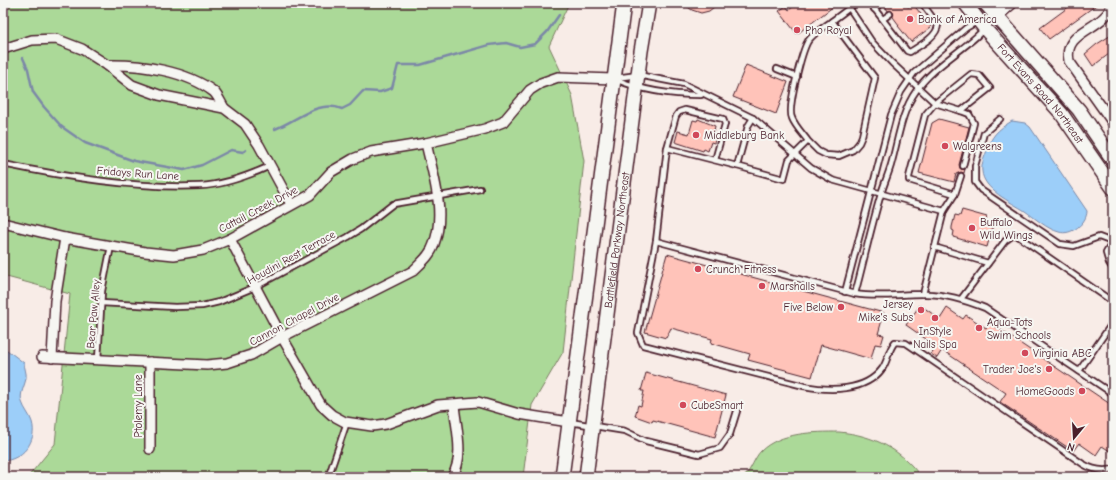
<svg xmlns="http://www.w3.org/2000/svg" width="1116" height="480" viewBox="0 0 1116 480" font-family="'Comic Neue',sans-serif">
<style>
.green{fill:#abd998;stroke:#7a7c62}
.water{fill:#9ccef9;stroke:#7b88a7}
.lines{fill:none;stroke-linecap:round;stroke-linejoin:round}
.stream{stroke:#7b88a7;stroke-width:2.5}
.building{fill:#ffc3b9;stroke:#4a1f2b}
.lane-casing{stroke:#4a1f2b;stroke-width:8}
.street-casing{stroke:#4a1f2b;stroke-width:12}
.secondary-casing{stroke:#4a1f2b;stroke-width:16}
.lane{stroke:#f6f6f2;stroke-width:4.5}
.street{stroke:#f6f6f2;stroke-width:9}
.secondary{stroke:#f6f6f2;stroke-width:13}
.poi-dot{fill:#d1495b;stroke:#f6f6f2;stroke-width:1.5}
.labels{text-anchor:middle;stroke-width:4;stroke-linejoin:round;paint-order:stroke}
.poi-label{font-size:11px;fill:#4a1f2b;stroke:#f6f6f2;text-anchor:start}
.street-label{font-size:11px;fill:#4a1f2b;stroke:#f6f6f2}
</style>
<rect width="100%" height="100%" fill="#f8ece7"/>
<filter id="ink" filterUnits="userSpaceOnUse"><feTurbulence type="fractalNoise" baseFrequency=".025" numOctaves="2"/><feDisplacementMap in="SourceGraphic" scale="8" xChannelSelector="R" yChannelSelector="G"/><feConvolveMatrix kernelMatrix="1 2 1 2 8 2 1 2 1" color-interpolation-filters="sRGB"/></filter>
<g filter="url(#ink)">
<g class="green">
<polygon points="3,3 569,3 549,46 572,95 584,161 563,352 532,405 523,477 28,477 55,444 70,294 3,276"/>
<path d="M839,432C873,435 901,449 921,477H744C752,469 754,458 761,451C780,432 815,432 839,432Z"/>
</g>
<g class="water">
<path d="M1012,121L1025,123L1030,127L1087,211C1087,223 1071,236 1059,232C1047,229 1035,218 1025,211C1011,202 983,190 982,171C981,165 984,158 986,153C991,136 997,130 1012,121Z"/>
<path d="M3,347L24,363C24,367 27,373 26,378C25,386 19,394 22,402C24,409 30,415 32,422C38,442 21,460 3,461Z"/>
</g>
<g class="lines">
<g class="stream">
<polyline points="23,58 28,69 33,92 44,107 62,127 85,143 134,161 184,170 202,165 231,150 243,152 246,150"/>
<path d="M275,129C297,121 318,99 342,109L350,105L363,91L380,92L392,88L398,65H420L489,45L506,43L520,47L535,44L547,32L559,15"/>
<polyline points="68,477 72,477"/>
</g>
</g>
<g class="building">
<polygon points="682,3 719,3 709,11 701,13 692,10"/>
<polygon points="798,3 838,3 797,34 779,11 786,6 789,10"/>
<polygon points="889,3 905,3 908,7 913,4 931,27 911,42 898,26 899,25 893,17 893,12 888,11 885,6"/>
<polygon points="1074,3 1099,3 1049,39 1040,28"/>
<polygon points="1113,34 1113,51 1093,66 1085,54 1097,44"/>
<polygon points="746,65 788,82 776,114 733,97"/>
<polygon points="698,119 715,126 713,135 716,135 714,143 711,142 708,151 704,149 703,151 675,142 678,131 689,134 693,120 697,121"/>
<polygon points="939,119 969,127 959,165 961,169 965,169 964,173 961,172 956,174 954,182 919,173 932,123"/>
<polygon points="962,210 987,217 985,223 993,225 987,247 953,237 954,231 952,230 952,227 955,215 960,216"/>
<polygon points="667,254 884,313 878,334 884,335 881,345 875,344 871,359 821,345 812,377 748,360 750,354 711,343 712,339 671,328 666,338 645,332"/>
<polygon points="920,305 940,319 947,308 963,319 966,315 986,328 990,323 1113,406 1113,453 1102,446 1096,455 1079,443 1073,451 1000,402 1006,393 942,350 937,358 931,354 936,346 906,325"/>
<polygon points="646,373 726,395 715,437 653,420 652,422 635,416 638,405 641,406 644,391 641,391"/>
</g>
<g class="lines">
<defs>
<g id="lane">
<polyline points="846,3 872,42 892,63 935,103 961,111 990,88 979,75 971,74 935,103 925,115 909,177 909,180 955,194"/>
<path d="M870,3L907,51L910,52C919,46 937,37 938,25L922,3"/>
<polyline points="874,9 882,3"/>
<polyline points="883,19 890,14"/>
<polyline points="832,21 856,3"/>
<polyline points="777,69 797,77"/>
<polyline points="615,78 638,75 684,84 753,118 811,168 832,180 944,211"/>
<path d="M615,79C643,91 671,95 701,95"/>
<polyline points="961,111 969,114 974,123 963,166"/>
<path d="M753,118L748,126L737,166L667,148L656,241L638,333L643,345L804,386C829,391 865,392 882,369C888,361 888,350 895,342L906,343L1083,464C1093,470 1102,472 1113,469"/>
<polyline points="1000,119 984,133 975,166 975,182 981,190 1060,244 1074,246 1099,237 1112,242"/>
<polyline points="667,148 676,116 679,112 685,110 723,119 725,124 715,160"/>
<path d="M3,164C65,177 137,189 200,186C224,185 248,176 270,166"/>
<path d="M737,166L784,179L789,160L808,141L818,151L826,155L839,156L853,150L859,143L862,136L875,78L832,21C824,27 814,33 808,41C802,51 787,108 792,118C795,126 803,134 808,141"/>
<path d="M656,241L855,294C878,298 899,294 922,294C944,293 965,300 985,308L1113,394"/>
<polyline points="1113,241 1106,253 1109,263 1113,269"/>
<polyline points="934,247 988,263"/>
<polyline points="845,292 891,115 901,92 914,73 966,28 978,21 993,17"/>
<path d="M855,294C864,261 871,227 881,194C884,184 888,175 891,165C898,141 901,112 916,91C937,61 974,46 995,16"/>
<polyline points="923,294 944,211 955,194 961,176"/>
<polyline points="961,299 1005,241 1015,234 1113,302"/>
<polyline points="101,303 175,307 202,306 219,302 255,287 348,237 361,229 393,204 480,189"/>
<polyline points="98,360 102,291 111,246"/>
<polyline points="1079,371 1113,322"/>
<polyline points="570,422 625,431 646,441 699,454 720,448 730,434 737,411"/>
<polyline points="327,477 330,472 347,422"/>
</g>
<g id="street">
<path d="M1112,3C1107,30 1062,29 1069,61L1113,123"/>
<polyline points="3,49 32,40 56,39 82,49 107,65 132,85 159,95 224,108 245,124 259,145 291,204"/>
<path d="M107,65C140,64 187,71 214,92C218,96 221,103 224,108"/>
<polyline points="3,223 65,238 145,252 174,255 203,250 230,239 310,195 331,172 353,159 371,152 426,143 485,129 503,122 530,90 541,83 558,77 613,79"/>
<polyline points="230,239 282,337 321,405 332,415 345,422 372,426 386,424 438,405 478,402 519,414 569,422"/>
<path d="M42,357L207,365L227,363L251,355L282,337L413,271C421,263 431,255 434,244C446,212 433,175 426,143"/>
<polyline points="52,358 55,301 65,238"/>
<polyline points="150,362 150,449"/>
<path d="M452,477C465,456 456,428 454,405"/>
</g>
<g id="secondary">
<path id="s1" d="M965,3L986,30L1061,113L1113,188"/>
<polyline points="985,3 1079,110 1113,160"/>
<polyline points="995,16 1010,3"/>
<polyline points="562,477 624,3"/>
<path id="s2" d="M586,477L641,51L649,3"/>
</g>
</defs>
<use href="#lane" class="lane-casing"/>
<use href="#street" class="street-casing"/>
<use href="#secondary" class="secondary-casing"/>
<use href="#lane" class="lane"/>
<use href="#street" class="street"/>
<use href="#secondary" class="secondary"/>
</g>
</g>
<g class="poi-dot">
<circle cx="910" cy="19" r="4"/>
<circle cx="797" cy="30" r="4"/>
<circle cx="696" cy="135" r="4"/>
<circle cx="945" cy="146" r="4"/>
<circle cx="972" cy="228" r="4"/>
<circle cx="698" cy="269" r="4"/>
<circle cx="762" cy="286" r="4"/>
<circle cx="841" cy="307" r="4"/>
<circle cx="921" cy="310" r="4"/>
<circle cx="935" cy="318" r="4"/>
<circle cx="979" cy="328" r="4"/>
<circle cx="1025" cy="353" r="4"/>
<circle cx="1049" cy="369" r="4"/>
<circle cx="1082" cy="391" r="4"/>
<circle cx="683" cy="405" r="4"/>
</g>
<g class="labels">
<g class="poi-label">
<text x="918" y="23">Bank of America</text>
<text x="805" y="34">Pho Royal</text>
<text x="704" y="139">Middleburg Bank</text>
<text x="953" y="150">Walgreens</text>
<text x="980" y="226">Buffalo<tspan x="980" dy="13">Wild Wings</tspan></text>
<text x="706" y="273">Crunch Fitness</text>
<text x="770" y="290">Marshalls</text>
<text x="913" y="308" text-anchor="end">Jersey<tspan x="913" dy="13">Mike's Subs</tspan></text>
<text x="833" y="311" text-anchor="end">Five Below</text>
<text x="987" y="326">Aqua-Tots<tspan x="987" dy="13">Swim Schools</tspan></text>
<text x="935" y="335" text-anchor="middle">InStyle<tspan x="935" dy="13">Nails Spa</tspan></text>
<text x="1033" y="357">Virginia ABC</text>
<text x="1041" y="373" text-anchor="end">Trader Joe's</text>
<text x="1074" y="395" text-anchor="end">HomeGoods</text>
<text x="691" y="409">CubeSmart</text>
</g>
<g class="street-label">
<text dy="4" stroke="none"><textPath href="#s1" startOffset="118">Fort Evans Road Northeast</textPath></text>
<text transform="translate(138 173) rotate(4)" y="4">Fridays Run Lane</text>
<text transform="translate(258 209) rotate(-28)" y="4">Cattail Creek Drive</text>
<text dy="4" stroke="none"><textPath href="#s2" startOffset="239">Battlefield Parkway Northeast</textPath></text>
<text transform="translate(291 257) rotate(-29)" y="4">Houdini Rest Terrace</text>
<text transform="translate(93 314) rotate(-85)" y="4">Bear Paw Alley</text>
<text transform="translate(294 319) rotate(-28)" y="4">Cannon Chapel Drive</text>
<text transform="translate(138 406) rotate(-90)" y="4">Ptolemy Lane</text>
</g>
</g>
<rect width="1116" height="480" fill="none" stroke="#f6f6f2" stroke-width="16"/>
<rect x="8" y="8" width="1100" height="464" fill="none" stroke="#4a1f2b" stroke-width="1.5" filter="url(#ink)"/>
<g transform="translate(1074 438) rotate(198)" stroke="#f6f6f2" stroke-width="3" paint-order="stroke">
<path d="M0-3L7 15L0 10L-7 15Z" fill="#4a1f2b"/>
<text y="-6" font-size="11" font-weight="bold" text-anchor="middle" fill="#4a1f2b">N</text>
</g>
</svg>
